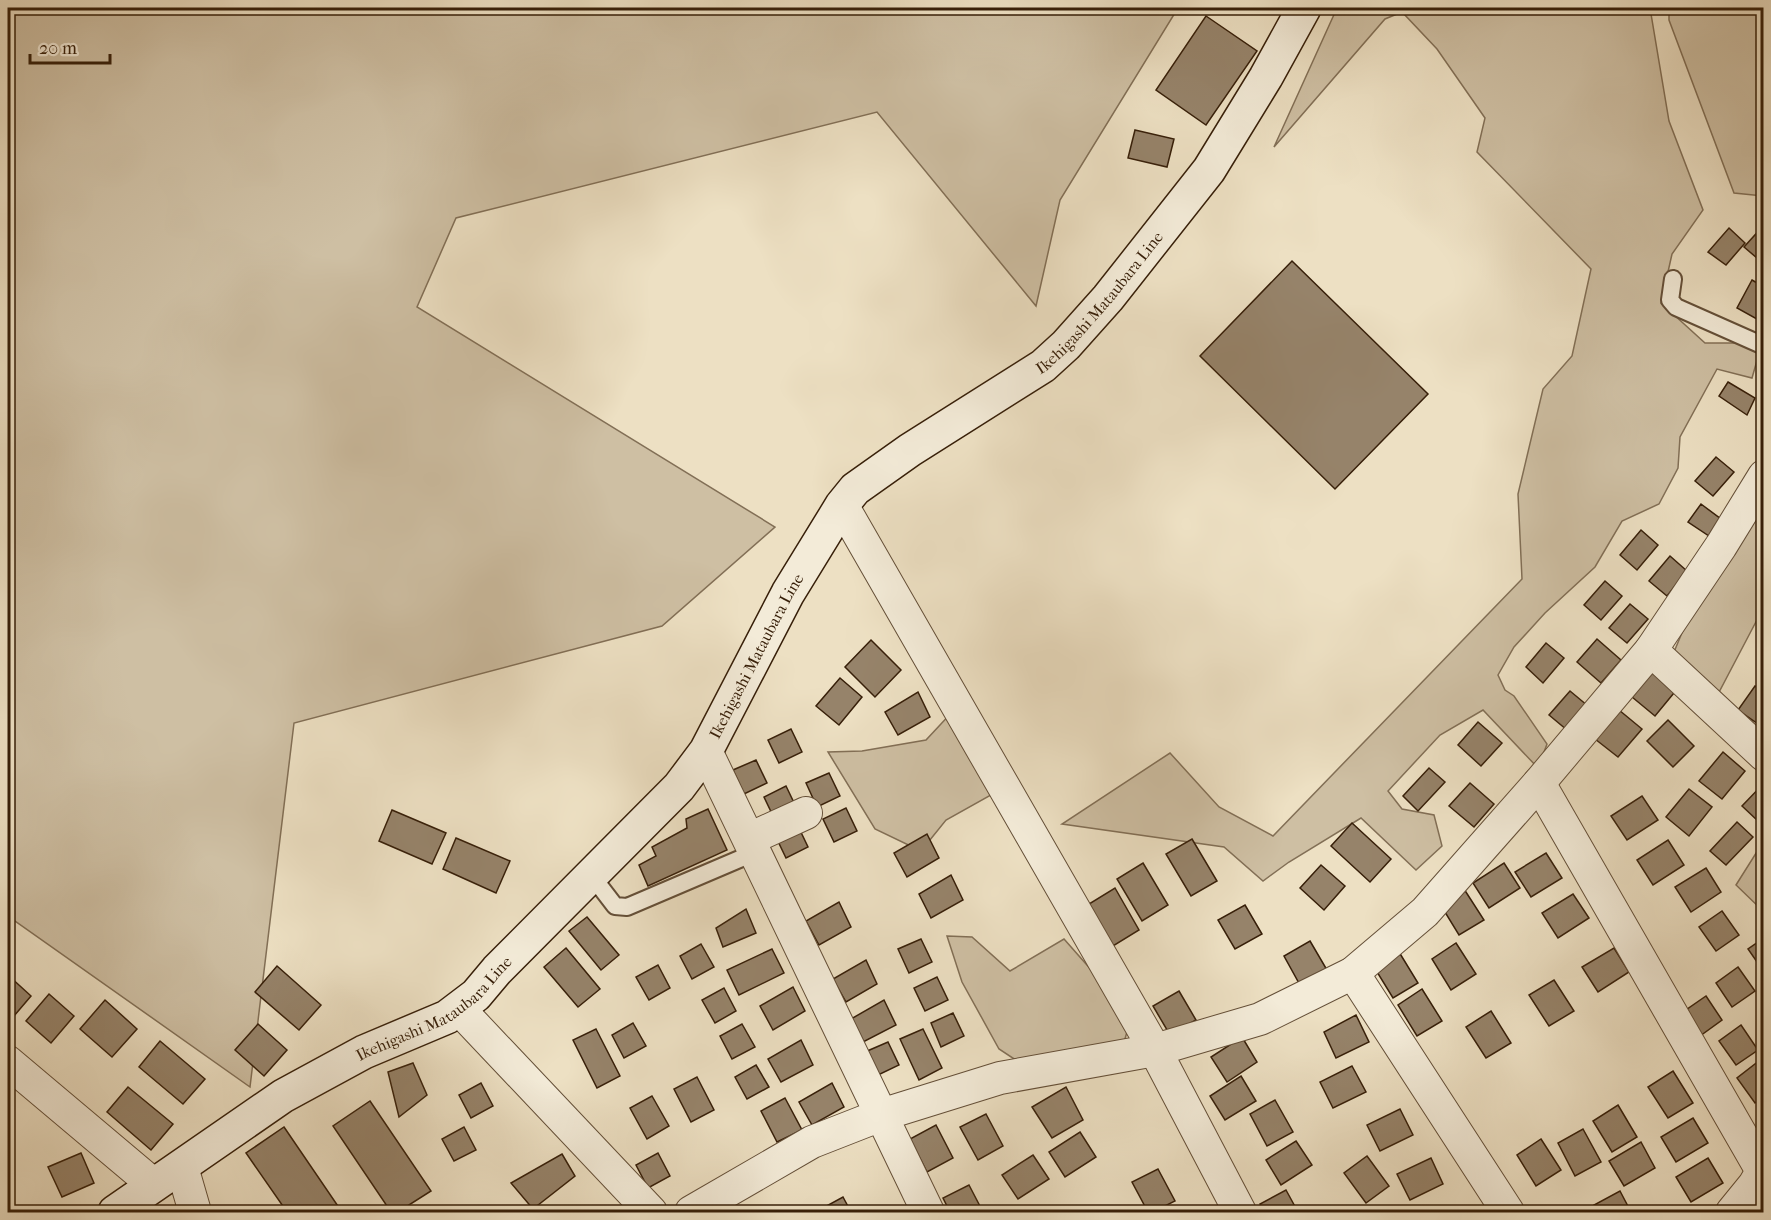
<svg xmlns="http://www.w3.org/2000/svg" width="1771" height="1220" viewBox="0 0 1771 1220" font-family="'IM FELL French Canon',serif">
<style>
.green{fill:#cebfa3;stroke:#826f56;stroke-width:1.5}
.building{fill:#96836a;stroke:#371f09;stroke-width:1.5}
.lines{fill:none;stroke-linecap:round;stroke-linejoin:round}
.lane-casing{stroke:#644f38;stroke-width:20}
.street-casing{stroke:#644f38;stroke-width:34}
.secondary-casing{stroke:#371f09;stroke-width:36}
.lane{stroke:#f3ebd8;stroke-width:16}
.street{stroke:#f3ebd8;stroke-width:32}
.secondary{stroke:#f3ebd8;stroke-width:33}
.labels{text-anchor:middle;stroke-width:6;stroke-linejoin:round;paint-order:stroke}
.street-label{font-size:16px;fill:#371f09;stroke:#f3ebd8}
</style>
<rect width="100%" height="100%" fill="#ede0c3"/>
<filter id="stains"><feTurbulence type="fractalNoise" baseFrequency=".00333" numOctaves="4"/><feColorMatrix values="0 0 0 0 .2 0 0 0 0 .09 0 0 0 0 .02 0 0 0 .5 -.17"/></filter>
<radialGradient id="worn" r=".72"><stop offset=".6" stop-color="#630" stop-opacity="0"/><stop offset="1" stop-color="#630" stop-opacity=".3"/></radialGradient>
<g class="green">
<polygon points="8,8 1178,8 1060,200 1036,306 877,112 456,218 417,307 775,527 662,626 294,723 250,1087 8,916"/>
<polygon points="1337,8 1650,8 1669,121 1703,210 1672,254 1661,303 1705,343 1762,343 1752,378 1717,369 1680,437 1678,468 1659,504 1622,521 1595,567 1545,613 1514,647 1498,675 1505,690 1514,696 1547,744 1538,768 1483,710 1440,735 1388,791 1402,809 1434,815 1442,846 1416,870 1361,818 1289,862 1263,881 1224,847 1062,824 1170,753 1219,807 1273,836 1522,579 1518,494 1543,389 1572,356 1591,269 1477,152 1485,118 1437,49 1402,12 1385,19 1274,147"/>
<polygon points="1669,8 1763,8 1763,196 1734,193 1669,20"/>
<polygon points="1763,498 1763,617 1759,616 1717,696 1674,652 1686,623"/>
<polygon points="953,711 991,795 946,820 921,851 875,829 828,752 862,751 926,740"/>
<polygon points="1763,842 1763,911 1736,885"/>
<polygon points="947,936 972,937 1010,971 1064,939 1116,998 1129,1025 1120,1056 1034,1072 999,1049 962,982"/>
</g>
<g class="building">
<polygon points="1206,16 1257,51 1206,125 1156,90"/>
<polygon points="1135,130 1174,139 1167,167 1128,158"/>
<polygon points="1764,225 1764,264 1744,247"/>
<polygon points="1729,228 1745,243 1726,265 1708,252"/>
<polygon points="1292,261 1428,394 1335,489 1200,356"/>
<polygon points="1752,280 1764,287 1764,323 1737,308"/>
<polygon points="1728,382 1755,398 1747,415 1719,396"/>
<polygon points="1716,457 1734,472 1713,496 1695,481"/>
<polygon points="1701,504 1721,519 1709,536 1688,522"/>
<polygon points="1641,530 1658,545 1637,570 1620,555"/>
<polygon points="1670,556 1687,571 1667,596 1649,581"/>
<polygon points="1605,581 1622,596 1601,620 1584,605"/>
<polygon points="1630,604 1648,619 1627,643 1609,628"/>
<polygon points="1597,639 1621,660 1601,683 1577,662"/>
<polygon points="871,640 901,670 875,697 845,667"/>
<polygon points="1546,643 1564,658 1543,683 1526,667"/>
<polygon points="1655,669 1678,688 1655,716 1632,697"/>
<polygon points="840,678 862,697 839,725 816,706"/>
<polygon points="1755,686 1764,691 1764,728 1738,710"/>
<polygon points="1570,691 1588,706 1567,730 1549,715"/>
<polygon points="918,692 930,717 898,735 885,712"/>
<polygon points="1619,710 1642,729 1618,757 1595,739"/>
<polygon points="1668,720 1694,746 1673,767 1647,741"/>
<polygon points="1478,722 1502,743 1481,766 1458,745"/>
<polygon points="791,729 802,752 779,763 768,740"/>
<polygon points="1723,752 1745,771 1722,799 1699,781"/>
<polygon points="756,760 767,783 744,794 733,770"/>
<polygon points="1429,768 1445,782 1418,811 1403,796"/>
<polygon points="829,773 840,796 817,807 806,783"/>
<polygon points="1470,783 1494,804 1474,827 1449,806"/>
<polygon points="1764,783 1764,815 1758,821 1742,806"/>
<polygon points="786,786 797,809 775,820 764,797"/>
<polygon points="1689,789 1712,807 1689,836 1666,817"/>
<polygon points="1642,796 1658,820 1627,840 1611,816"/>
<polygon points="846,808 857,831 834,842 823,819"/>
<polygon points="708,809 727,850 648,886 639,865 656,856 652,847 687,828 686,819"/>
<polygon points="392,810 446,833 432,864 379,841"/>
<polygon points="1737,822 1753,837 1726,865 1710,851"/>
<polygon points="1352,823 1391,859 1370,882 1331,846"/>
<polygon points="797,824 808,847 786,858 775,835"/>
<polygon points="927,834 939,858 907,877 894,853"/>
<polygon points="456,838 510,861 496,893 443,869"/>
<polygon points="1192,839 1217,881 1191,896 1166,854"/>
<polygon points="1668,840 1684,865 1653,885 1637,860"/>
<polygon points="1546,853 1562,878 1531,897 1515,872"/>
<polygon points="1143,863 1168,905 1142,921 1117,879"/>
<polygon points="1504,863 1520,888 1489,908 1473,883"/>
<polygon points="1321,865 1345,886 1324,910 1300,888"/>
<polygon points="1706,868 1721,892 1691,912 1675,887"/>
<polygon points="951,875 963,900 931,918 919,894"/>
<polygon points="1115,888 1139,930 1113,946 1089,904"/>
<polygon points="1464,889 1484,920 1459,935 1440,904"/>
<polygon points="1573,894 1589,918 1558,938 1542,913"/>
<polygon points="839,902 851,927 819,945 806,921"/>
<polygon points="1245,905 1262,934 1235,949 1218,920"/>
<polygon points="746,909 756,933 723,947 716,928"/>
<polygon points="1722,911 1739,935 1716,951 1699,927"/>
<polygon points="587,917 619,955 601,970 569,931"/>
<polygon points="1764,938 1764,972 1748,949"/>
<polygon points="921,939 932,962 909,973 898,949"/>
<polygon points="1310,941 1327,970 1300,985 1284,956"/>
<polygon points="1456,943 1476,974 1451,990 1432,959"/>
<polygon points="701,944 714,967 692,979 680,956"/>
<polygon points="566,948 600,989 578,1007 544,967"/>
<polygon points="1614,948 1629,972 1598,992 1582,967"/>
<polygon points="772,949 784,973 739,995 727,970"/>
<polygon points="1399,952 1418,983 1393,998 1374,967"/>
<polygon points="866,960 877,984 846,1002 833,979"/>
<polygon points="658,965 670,988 649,1000 636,977"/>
<polygon points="277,966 321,1005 299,1030 255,992"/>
<polygon points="1738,967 1755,991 1732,1007 1716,983"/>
<polygon points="8,975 31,996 8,1023"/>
<polygon points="937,977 948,1000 925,1011 914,988"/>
<polygon points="1554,980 1574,1011 1549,1026 1529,995"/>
<polygon points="793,987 805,1011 773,1030 760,1006"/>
<polygon points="724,988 736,1011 715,1023 702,1000"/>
<polygon points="1422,989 1442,1021 1417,1036 1398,1005"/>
<polygon points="1179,991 1196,1020 1170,1035 1153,1006"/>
<polygon points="49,994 74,1016 51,1043 26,1021"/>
<polygon points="1706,996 1722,1020 1700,1036 1683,1012"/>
<polygon points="105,1000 137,1029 112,1057 80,1029"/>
<polygon points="884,1000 896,1025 863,1042 851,1019"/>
<polygon points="1491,1011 1511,1043 1486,1058 1466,1027"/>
<polygon points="953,1013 964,1036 941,1047 931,1023"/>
<polygon points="1356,1015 1369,1042 1336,1058 1324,1032"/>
<polygon points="633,1023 646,1046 624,1058 612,1035"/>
<polygon points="258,1024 287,1050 264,1076 235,1050"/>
<polygon points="742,1024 755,1047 732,1059 720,1036"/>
<polygon points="1741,1025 1758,1050 1736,1065 1719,1041"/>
<polygon points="596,1029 620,1076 597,1088 573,1040"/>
<polygon points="923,1029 942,1068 919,1080 900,1039"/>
<polygon points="1242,1037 1257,1062 1227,1082 1211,1057"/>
<polygon points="801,1040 813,1065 781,1082 768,1059"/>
<polygon points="160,1041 205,1079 183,1104 139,1067"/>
<polygon points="888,1042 899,1065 876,1076 865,1052"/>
<polygon points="1764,1057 1764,1096 1755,1103 1737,1078"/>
<polygon points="413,1063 427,1095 399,1117 388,1072"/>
<polygon points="756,1065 769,1087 747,1099 735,1077"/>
<polygon points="1352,1066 1366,1092 1333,1108 1320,1082"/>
<polygon points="1673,1071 1693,1103 1668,1118 1648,1087"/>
<polygon points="1241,1076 1256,1101 1225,1120 1210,1096"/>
<polygon points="697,1077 714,1110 691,1122 674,1089"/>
<polygon points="481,1083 493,1106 471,1118 459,1095"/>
<polygon points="832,1083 844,1107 812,1125 799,1102"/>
<polygon points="128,1087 173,1124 151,1150 107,1112"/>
<polygon points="1066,1087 1083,1120 1052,1138 1032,1107"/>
<polygon points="652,1096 669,1126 647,1139 630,1108"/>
<polygon points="785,1098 802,1130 777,1142 761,1111"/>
<polygon points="1275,1100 1293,1132 1267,1146 1250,1114"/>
<polygon points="370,1101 431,1191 398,1212 391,1212 333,1126"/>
<polygon points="1618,1105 1637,1137 1612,1152 1593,1121"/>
<polygon points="1400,1109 1413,1135 1380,1151 1367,1125"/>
<polygon points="986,1114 1003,1146 978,1160 960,1127"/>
<polygon points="1693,1118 1708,1143 1676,1162 1661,1137"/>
<polygon points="936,1125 953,1158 927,1172 910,1139"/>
<polygon points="284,1127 342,1212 287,1212 246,1153"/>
<polygon points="464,1127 476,1150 454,1161 442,1139"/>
<polygon points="1583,1129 1601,1162 1575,1176 1558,1143"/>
<polygon points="1080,1132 1096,1157 1065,1177 1049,1152"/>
<polygon points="1541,1139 1561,1170 1536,1186 1517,1155"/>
<polygon points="1296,1141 1312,1165 1281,1185 1266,1160"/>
<polygon points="1641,1142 1655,1168 1624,1186 1609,1161"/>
<polygon points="81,1153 94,1183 62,1197 48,1167"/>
<polygon points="658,1153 670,1176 648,1188 636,1165"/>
<polygon points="562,1154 575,1176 533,1209 511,1183"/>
<polygon points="1033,1155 1049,1179 1018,1199 1002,1175"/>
<polygon points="1367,1156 1389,1186 1366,1203 1344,1173"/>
<polygon points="1431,1158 1443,1184 1410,1200 1397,1174"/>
<polygon points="1708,1158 1723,1183 1691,1202 1676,1177"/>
<polygon points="1158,1169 1175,1201 1153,1212 1148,1212 1132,1182"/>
<polygon points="969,1185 983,1212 950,1212 943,1198"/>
<polygon points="1286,1190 1298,1212 1265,1212 1260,1204"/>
<polygon points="1620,1191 1631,1212 1598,1212 1594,1205"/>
<polygon points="843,1197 851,1212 823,1212 821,1209"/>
</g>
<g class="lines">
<defs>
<g id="lane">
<polyline points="1673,279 1670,300 1676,307 1764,346"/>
<polyline points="592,876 615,906 627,907 756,852"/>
</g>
<g id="street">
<polyline points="842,505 1155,1050 1240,1212"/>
<polyline points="1651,650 1764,755"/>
<polyline points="706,751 928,1212"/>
<polyline points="1539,783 1762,1171"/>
<polyline points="749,839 806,813"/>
<polyline points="1353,973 1508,1212"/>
<polyline points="459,1009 651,1212"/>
<polyline points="8,1062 154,1185"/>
<polyline points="182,1167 195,1212"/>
<polyline points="691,1212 812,1142 881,1115 1000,1078 1155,1050 1260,1019 1353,973 1425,912 1539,783 1651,650 1721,546 1764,476"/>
<polyline points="1732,1212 1754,1185 1764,1168"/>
</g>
<g id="secondary">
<path id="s1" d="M115,1212L283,1096L364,1052L447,1017L476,995L497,970L679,787L706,751L788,593L842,505L855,489L910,450L1043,366L1066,345L1108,298L1209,170L1266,77L1304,8"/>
</g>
</defs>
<use href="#lane" class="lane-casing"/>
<use href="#street" class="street-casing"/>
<use href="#secondary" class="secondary-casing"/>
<use href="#lane" class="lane"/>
<use href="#street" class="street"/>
<use href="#secondary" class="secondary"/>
</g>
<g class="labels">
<g class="street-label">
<text dy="6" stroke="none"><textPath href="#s1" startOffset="1370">Ikehigashi Mataubara Line</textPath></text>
<text dy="6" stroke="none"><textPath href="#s1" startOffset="866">Ikehigashi Mataubara Line</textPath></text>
<text dy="6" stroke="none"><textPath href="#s1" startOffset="380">Ikehigashi Mataubara Line</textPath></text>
</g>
</g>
<rect width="1771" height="1220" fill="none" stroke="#ede0c3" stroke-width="30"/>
<rect x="9" y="9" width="1753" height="1202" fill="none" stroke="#371f09" stroke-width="3"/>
<rect x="15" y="15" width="1741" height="1190" fill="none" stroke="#371f09" stroke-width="1.5"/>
<path d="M30 54v9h80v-9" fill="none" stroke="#371f09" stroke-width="3"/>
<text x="39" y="54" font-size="18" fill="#371f09" stroke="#f3ebd8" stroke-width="4.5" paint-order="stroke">20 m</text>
<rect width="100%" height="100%" filter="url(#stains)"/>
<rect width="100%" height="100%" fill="url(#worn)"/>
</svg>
